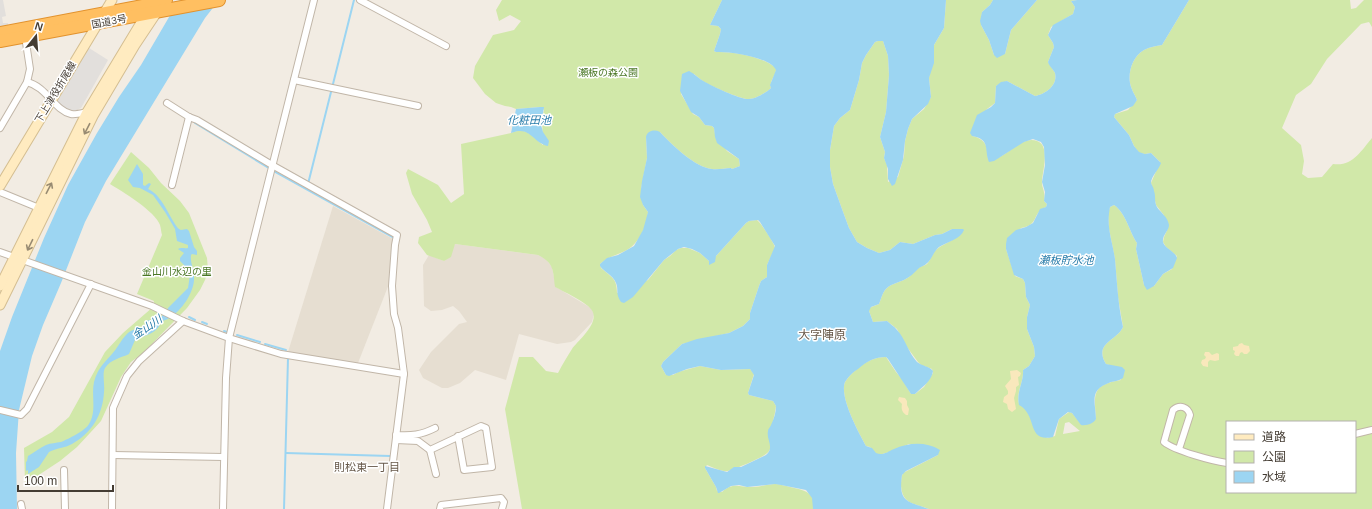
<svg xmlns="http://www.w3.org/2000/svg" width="1372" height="509" viewBox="0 0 1372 509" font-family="Helvetica,'Noto Sans JP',sans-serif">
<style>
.residential{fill:#e6ded1}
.green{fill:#d1e8a9;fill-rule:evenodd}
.sand{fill:#f9e8bc}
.parking{fill:#e2dfdc}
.water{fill:#9cd5f2}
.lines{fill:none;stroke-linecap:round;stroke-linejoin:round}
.stream{stroke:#9cd5f2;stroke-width:2}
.street-casing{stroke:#c1b6a8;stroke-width:8}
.secondary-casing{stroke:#d4be91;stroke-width:11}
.highway-casing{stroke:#e2922d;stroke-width:14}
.street{stroke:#fff;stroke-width:6}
.secondary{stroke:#ffebc0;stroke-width:9}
.highway{stroke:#ffbf61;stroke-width:12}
.oneway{stroke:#988b72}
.labels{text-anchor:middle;stroke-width:3;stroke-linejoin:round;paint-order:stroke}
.street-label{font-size:10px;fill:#443c33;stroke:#fff}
.park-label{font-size:10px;fill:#4a7725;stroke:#fff}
.water-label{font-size:11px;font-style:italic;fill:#287caa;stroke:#fff}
.neighbourhood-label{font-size:11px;fill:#67594a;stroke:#fff}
.quarter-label{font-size:12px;fill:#67594a;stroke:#fff}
</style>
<rect width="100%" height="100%" fill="#f2ece3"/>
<g class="residential">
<polygon points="333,206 393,239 389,284 358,363 288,352"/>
<polygon points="455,244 538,255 546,259 552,267 556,287 591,308 594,314 592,322 575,340 571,342 557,344 519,334 506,380 475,370 460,383 448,388 442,388 423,378 419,370 431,352 459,324 467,322 459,311 453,306 442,310 431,311 424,306 423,265 429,255 444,261"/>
</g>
<g class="green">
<path d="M502,0H722L710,25L718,26L721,29L720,34L714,51L716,52C732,51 764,57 776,68C777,75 769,80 771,88C767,92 756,99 749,99C742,100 711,86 704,82C701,80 698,77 694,74L681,94L693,114L699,117L705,125L712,126L714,128L715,134L727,151L739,159L740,166L732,169L731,168C725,168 718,170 712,169C696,168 671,144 660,132L646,137L647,158L641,189L643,205L648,212C647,227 638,245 625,251C615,256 609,256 600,264L601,268C611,277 617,278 617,293L648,280L664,260L670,256L676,250L681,248H688L700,253L709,261L716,256L746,223L749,221L757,220C761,223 775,244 775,248L767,265V277L761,281L759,286L750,313V319L743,326L729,333L682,344L663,362L661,366L666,375H673L678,372L700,366L721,370L750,369L754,374L748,393L749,395L773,401L776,406C775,416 771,426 770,436C770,441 772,447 769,451C766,457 735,469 728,471C722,472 712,467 707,465L705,468L716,487L717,491L722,492C734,481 740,488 754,487C761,487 768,484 775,484C780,484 785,486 790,487C803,490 817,492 813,509H522L505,409L519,357H533L546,371L558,373C562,365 567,357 572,349C578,340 603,321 590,308C585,302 563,291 555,287C553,270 554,263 538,255L455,244L451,257L444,261L427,255L418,243L419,237L432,232L427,220L412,194L406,173L408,169L438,185L451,203L464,194L461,144L511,133C526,126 532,136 543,145C543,132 541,123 544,110L540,107L516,109L511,107L505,106L496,103L485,94L473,78L475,66L493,35L514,30L521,21L510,15L499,21L496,10Z"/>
<path d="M946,0H993L990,5L982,12L981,25L989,40L994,55L1005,54L1011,30L1037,0H1077L1071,1L1075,7L1073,14L1051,27L1048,35L1053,43L1054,47L1048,62C1050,66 1053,69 1055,73C1058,85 1046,94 1035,96L1007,81L996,86L995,103L987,109L972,136C986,139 988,147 988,160C1005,161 1019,135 1037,141C1050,145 1043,170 1042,180C1041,188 1046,191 1044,201L1047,204L1046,207C1031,213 1040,225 1021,228L1006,249L1015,276L1023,279L1025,283L1026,297L1030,305L1027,317V329L1034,347L1035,356L1029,366L1023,370C1024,382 1016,392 1019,404L1026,409L1031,419L1047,438L1055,436L1059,419L1069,412L1072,413L1082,425H1084L1096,419C1094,393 1092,385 1121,380L1113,366L1106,364C1093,343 1118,340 1123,327L1118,297L1115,259L1109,229L1108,214L1110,207L1114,205C1126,213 1129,231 1137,243L1136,249L1144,285L1154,286L1163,274L1172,269L1177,256L1166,247L1163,242L1164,237L1168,228V223L1163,214L1156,205L1151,183L1160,162L1151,153L1145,154L1139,153L1134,146L1129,135L1114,117L1115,114L1128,110L1137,100C1135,95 1131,89 1130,83C1128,71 1133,56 1144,50C1150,47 1156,46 1162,45L1189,0H1350L1351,9L1356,8L1364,0H1372V27L1369,22L1361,24L1327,59L1311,84L1296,95L1282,128L1301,145L1304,161L1302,174L1308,178L1322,177L1333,164C1352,167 1361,151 1372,138V509H929C914,503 903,505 901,486C901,481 901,477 903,473L938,455L909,444C902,447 883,456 877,454C874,453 872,450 870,447L866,446C859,433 839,397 845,382C848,377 853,372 858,368C867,361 875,357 886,357L896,372L902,379L911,394H915L924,387L933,373L932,369L921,365L918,362L904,343L897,329L887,321L873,322L869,311V308L879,304C881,299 882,294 885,290C890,284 897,283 904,280C910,277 914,272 918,268C921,266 924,266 927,264C931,260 932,253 937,249C946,242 958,240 963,229H952L942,234L935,235L913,244L900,242L890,250L879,253L867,248L857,242L849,228L842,209L833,184L830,167V150L834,126L840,118L850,110L859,80L862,63L866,55L875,42L878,41H883L888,56L889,75L886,112L880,137L885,152L884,158L887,165L888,182L898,177L904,156L905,141L908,129L912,119L924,109L931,97L929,78L934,45L944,28ZM1069,422L1080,431L1063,434L1065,423ZM1227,422H1355V492H1227Z"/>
<path d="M131,152L149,168L161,183L180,201L189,213L207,258L208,270L205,280L200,290L187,308L143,353L131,362L121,377L101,421L90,433L77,447L60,461L28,482H25L24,448L52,432L69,417L105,352L123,333L153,307L154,301L137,294L162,235C161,232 161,228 160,225C155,211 123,192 110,184Z"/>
</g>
<g class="sand">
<polygon points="1242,343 1244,345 1249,346 1250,351 1247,354 1244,354 1242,352 1240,353 1239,356 1236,356 1234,354 1235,351 1233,350 1233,347 1238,346 1239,344"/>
<polygon points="1205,352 1209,352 1212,355 1217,353 1219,354 1219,360 1215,361 1210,360 1208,362 1208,367 1203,366 1201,363 1202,360 1205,359 1206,357 1204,355"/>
<polygon points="1017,370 1021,373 1020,376 1018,377 1019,385 1016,387 1016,391 1014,398 1016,409 1012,412 1008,409 1007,404 1003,402 1004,397 1008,394 1008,391 1005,386 1011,379 1010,371"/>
<path d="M899,397L905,398L907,401V405L909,409L908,415H906C902,412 901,409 902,404L898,400Z"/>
</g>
<g class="parking">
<polygon points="0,0 3,0 6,16 2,17 3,23 8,23 8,25 0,27"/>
<polygon points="89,48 108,60 81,108 72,112 66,109 59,103 57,99"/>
</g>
<g class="water">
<polygon points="179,0 219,0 205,18 106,181 85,222 61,283 43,325 32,356 19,410 16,453 17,509 0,509 0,351 12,317 44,238 68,185 97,133 119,97 141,65"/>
<path d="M722,0H946L944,28L934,45V63L929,78L931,97L928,104L912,119L908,129L905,141L903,160L895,184L892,186L888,179V169L884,158L885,152L880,137L886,112L889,75L888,56L883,41H878L875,42L866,55L862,63L859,80L850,110L840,118L834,126L830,150V167L833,184L842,209L849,228L857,242L867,248L879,253L890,250L900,242L913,244L935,235L942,234L952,229H963L964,230C961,239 947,242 939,247C933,252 932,260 926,264C924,266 921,266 918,269C914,273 910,277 904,280C897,283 890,284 885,290C882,294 881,299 879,304L871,307L869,311L873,322L887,321C890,324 894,326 897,330C905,338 908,352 917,362C922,366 929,366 933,371C932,381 922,387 915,394H911L888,359L886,357C875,357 867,361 858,369C853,372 848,377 845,382C839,397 859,433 866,446L872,448L876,453C883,456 887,452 894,449C908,443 925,441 940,450L938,455L906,471L902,475C898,503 908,501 929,509H813L812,498L806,490L781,485L775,484L747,487L739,485L731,486L719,493H718L716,487L705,468V466L727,472L734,467H741L766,455C775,447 766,440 768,431C768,429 771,426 771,425C774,419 776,412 776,406L773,401L749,395L748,393L754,375L750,369L721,370L700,366L687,369L669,376L666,375L661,366L663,362L682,344L697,339L729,333L743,326L750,319V313L759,286L761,281L767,277V265L775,246L760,222L758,220L749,221L746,223L716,256L715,262L709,265V261L700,253L692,249L684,247L678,249L664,260L633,297L624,303L621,302C615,293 619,290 616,283C613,275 604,272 600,266V264L607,258L618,255L634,246L643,230L648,212L643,205L640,197L642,181L647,158L646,137C647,131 654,129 660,132C671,144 696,168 712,169C718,170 725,168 731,168L732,169L740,166L739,159L717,143L715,137L714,128L712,126L705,125L699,117L691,112L680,91L682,74L689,71C695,74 699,79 705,82C712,86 741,100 749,99C756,99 767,92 771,88L770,85L776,70C770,57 729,51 716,52L714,51L720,34L721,29L718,26L710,25Z"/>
<polygon points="993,0 1037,0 1011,30 1005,54 997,58 994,55 989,40 981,25 980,21 982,12 990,5"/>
<path d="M1077,0H1189L1162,45C1156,46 1150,47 1144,50C1133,56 1128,71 1130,83C1131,89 1135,95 1137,100L1133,106L1115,114L1114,117L1129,135L1134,146L1139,152L1145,154L1151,153L1161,163C1159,170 1151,176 1151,183C1152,186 1154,188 1154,191C1156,196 1154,202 1157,207C1160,212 1168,217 1169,225C1169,231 1162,235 1163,242C1165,249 1175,251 1177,258L1173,268L1163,274L1154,286L1147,290L1144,285L1136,249L1137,243C1129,231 1126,213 1114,205L1110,207C1106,227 1112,239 1115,259C1117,282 1118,304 1123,327C1118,340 1093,343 1106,364L1122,367L1125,370L1123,378C1119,381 1115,381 1111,382C1089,390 1095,399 1096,419C1094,423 1087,426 1081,425L1072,413L1068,412L1059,419L1053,437C1026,443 1038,415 1019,405C1016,392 1024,382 1023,370L1029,366L1035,356L1034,347L1027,329V317L1030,305L1026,297L1025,283L1023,279L1014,275L1006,249V244L1007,238L1016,230L1026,227L1033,223L1040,209L1046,207L1047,204L1044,201L1045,192L1042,182L1045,165L1044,147L1041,142L1033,139L1024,142L994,161L989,162C984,150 991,139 972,136L970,133L977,115L991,107L995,103L996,86L1001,82L1007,81L1035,96C1046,94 1058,85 1055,73C1053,69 1049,66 1048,62L1054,47L1053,43L1048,35L1053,25L1073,14L1075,7L1071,1Z"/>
<path d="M540,107H544L541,125L543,132L549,141L548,146C532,142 530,125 511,133L516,109Z"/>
<path d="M137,164L143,174V185L145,186L149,183L151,184L148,189C164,195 173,228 181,230C183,230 185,229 187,229L189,231L194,247L197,251V255L192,254L191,255C190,263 194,269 194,277C195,291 182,311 169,318C167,320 164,320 161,322C157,334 145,335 135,340L129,354C121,358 111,359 105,368C102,373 105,385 104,392C103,414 92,433 72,444C65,448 56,448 49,452L39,467L28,474V470L26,471V462L27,461L28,456C33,453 40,448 46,445C51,443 56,443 61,442C68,439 85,431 89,424C97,411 91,396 94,382C98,366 107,361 116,349C122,341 127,328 140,329L145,325L146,321L161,317L169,307L188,288L190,275L186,267L180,261V258L184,253L178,249C181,247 184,249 188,248V245L177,241L175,229L165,212L153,195L140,188L133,187L128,180Z"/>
</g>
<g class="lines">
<g class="stream">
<polyline points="195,123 277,173 394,238"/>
<polyline points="308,184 354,0"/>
<polyline points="189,317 195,320"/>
<polyline points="202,322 207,324"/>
<polyline points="224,331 227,332"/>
<polyline points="237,335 260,342"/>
<polyline points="265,344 286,350"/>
<polyline points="286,453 390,456"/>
<polyline points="284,509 288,358"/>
</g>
<defs>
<g id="street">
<polyline points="360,0 446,46"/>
<polyline points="294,80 418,106"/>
<path d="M27,82C47,87 54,110 71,114C75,115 82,113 87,112"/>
<polyline points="167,103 189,117 197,120 272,165 397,235 395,245 392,286 394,314 398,328 404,374 387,509"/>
<polyline points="0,128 27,82 30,69 25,36"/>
<polyline points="172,185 189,117"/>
<polyline points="0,192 39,208"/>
<polyline points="0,252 152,306 183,321 229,338 281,354 404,374"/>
<polyline points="0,410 21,415 27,409 91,284"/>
<polyline points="1355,434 1372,430"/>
<path d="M396,435C412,436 421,435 435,428"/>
<polyline points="396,440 418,441 430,450 481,426 486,428 492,467 464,470 458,436"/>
<path d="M1179,449L1190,415C1188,407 1180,404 1173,410L1164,442C1175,451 1213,461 1227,463"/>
<polyline points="430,450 436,474"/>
<polyline points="113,455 224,457"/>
<polyline points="64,470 65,509"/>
<polyline points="21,504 22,509"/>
<polyline points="112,509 113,408 127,376 139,361 183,321"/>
<polyline points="223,509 226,378 229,338 314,0"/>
<polyline points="440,509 441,505 501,498 504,502 502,509"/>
</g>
<g id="secondary">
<polyline points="0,186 112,0"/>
<polyline points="0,286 87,112 148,11"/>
<polyline points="0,305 93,116 135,45 159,9"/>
</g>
<g id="highway">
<polyline points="0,33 153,4 166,0"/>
<polyline points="0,41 219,0"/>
</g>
</defs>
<use href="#street" class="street-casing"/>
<use href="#secondary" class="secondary-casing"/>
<use href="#highway" class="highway-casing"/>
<use href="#street" class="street"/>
<use href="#secondary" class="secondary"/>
<use href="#highway" class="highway"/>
</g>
<defs><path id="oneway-shaft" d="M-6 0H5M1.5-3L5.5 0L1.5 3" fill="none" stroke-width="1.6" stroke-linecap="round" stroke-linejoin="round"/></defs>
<g class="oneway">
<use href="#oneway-shaft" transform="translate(87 129) rotate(117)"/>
<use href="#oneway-shaft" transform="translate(49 188) rotate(-63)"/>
<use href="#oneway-shaft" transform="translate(30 245) rotate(116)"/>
</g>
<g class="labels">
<g class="street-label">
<text transform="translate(109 21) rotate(-11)" y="4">国道3号</text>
<text transform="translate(55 92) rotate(-59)" y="4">下上津役折尾線</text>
</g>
<g class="park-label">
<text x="608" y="76">瀬板の森公園</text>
<text x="177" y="275">金山川水辺の里</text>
</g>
<g class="water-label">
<text x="529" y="124">化粧田池</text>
<text x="1066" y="264">瀬板貯水池</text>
<text transform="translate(147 327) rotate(-34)" y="4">金山川</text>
</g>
<g class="neighbourhood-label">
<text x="367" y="471">則松東一丁目</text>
</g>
<g class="quarter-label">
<text x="822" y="339">大字陣原</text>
</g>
</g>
<rect x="1226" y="421" width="130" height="72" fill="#ffffff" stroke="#b4b1ad"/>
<rect x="1234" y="434" width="20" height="6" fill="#ffebc0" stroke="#b4b1ad"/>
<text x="1262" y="441" font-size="12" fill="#443c33">道路</text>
<rect x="1234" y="451" width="20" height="12" fill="#d1e8a9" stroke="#b4b1ad"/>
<text x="1262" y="461" font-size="12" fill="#443c33">公園</text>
<rect x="1234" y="471" width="20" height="12" fill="#9cd5f2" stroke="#b4b1ad"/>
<text x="1262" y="481" font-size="12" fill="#443c33">水域</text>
<g transform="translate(36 36) rotate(17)" stroke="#ffffff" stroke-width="3" paint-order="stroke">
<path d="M0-3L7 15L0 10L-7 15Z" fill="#443c33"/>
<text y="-6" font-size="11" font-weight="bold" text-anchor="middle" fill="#443c33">N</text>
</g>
<path d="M18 485v6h95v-6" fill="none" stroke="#443c33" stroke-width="2"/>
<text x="24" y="485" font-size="12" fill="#443c33" stroke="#ffffff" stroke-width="3" paint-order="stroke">100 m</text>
</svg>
